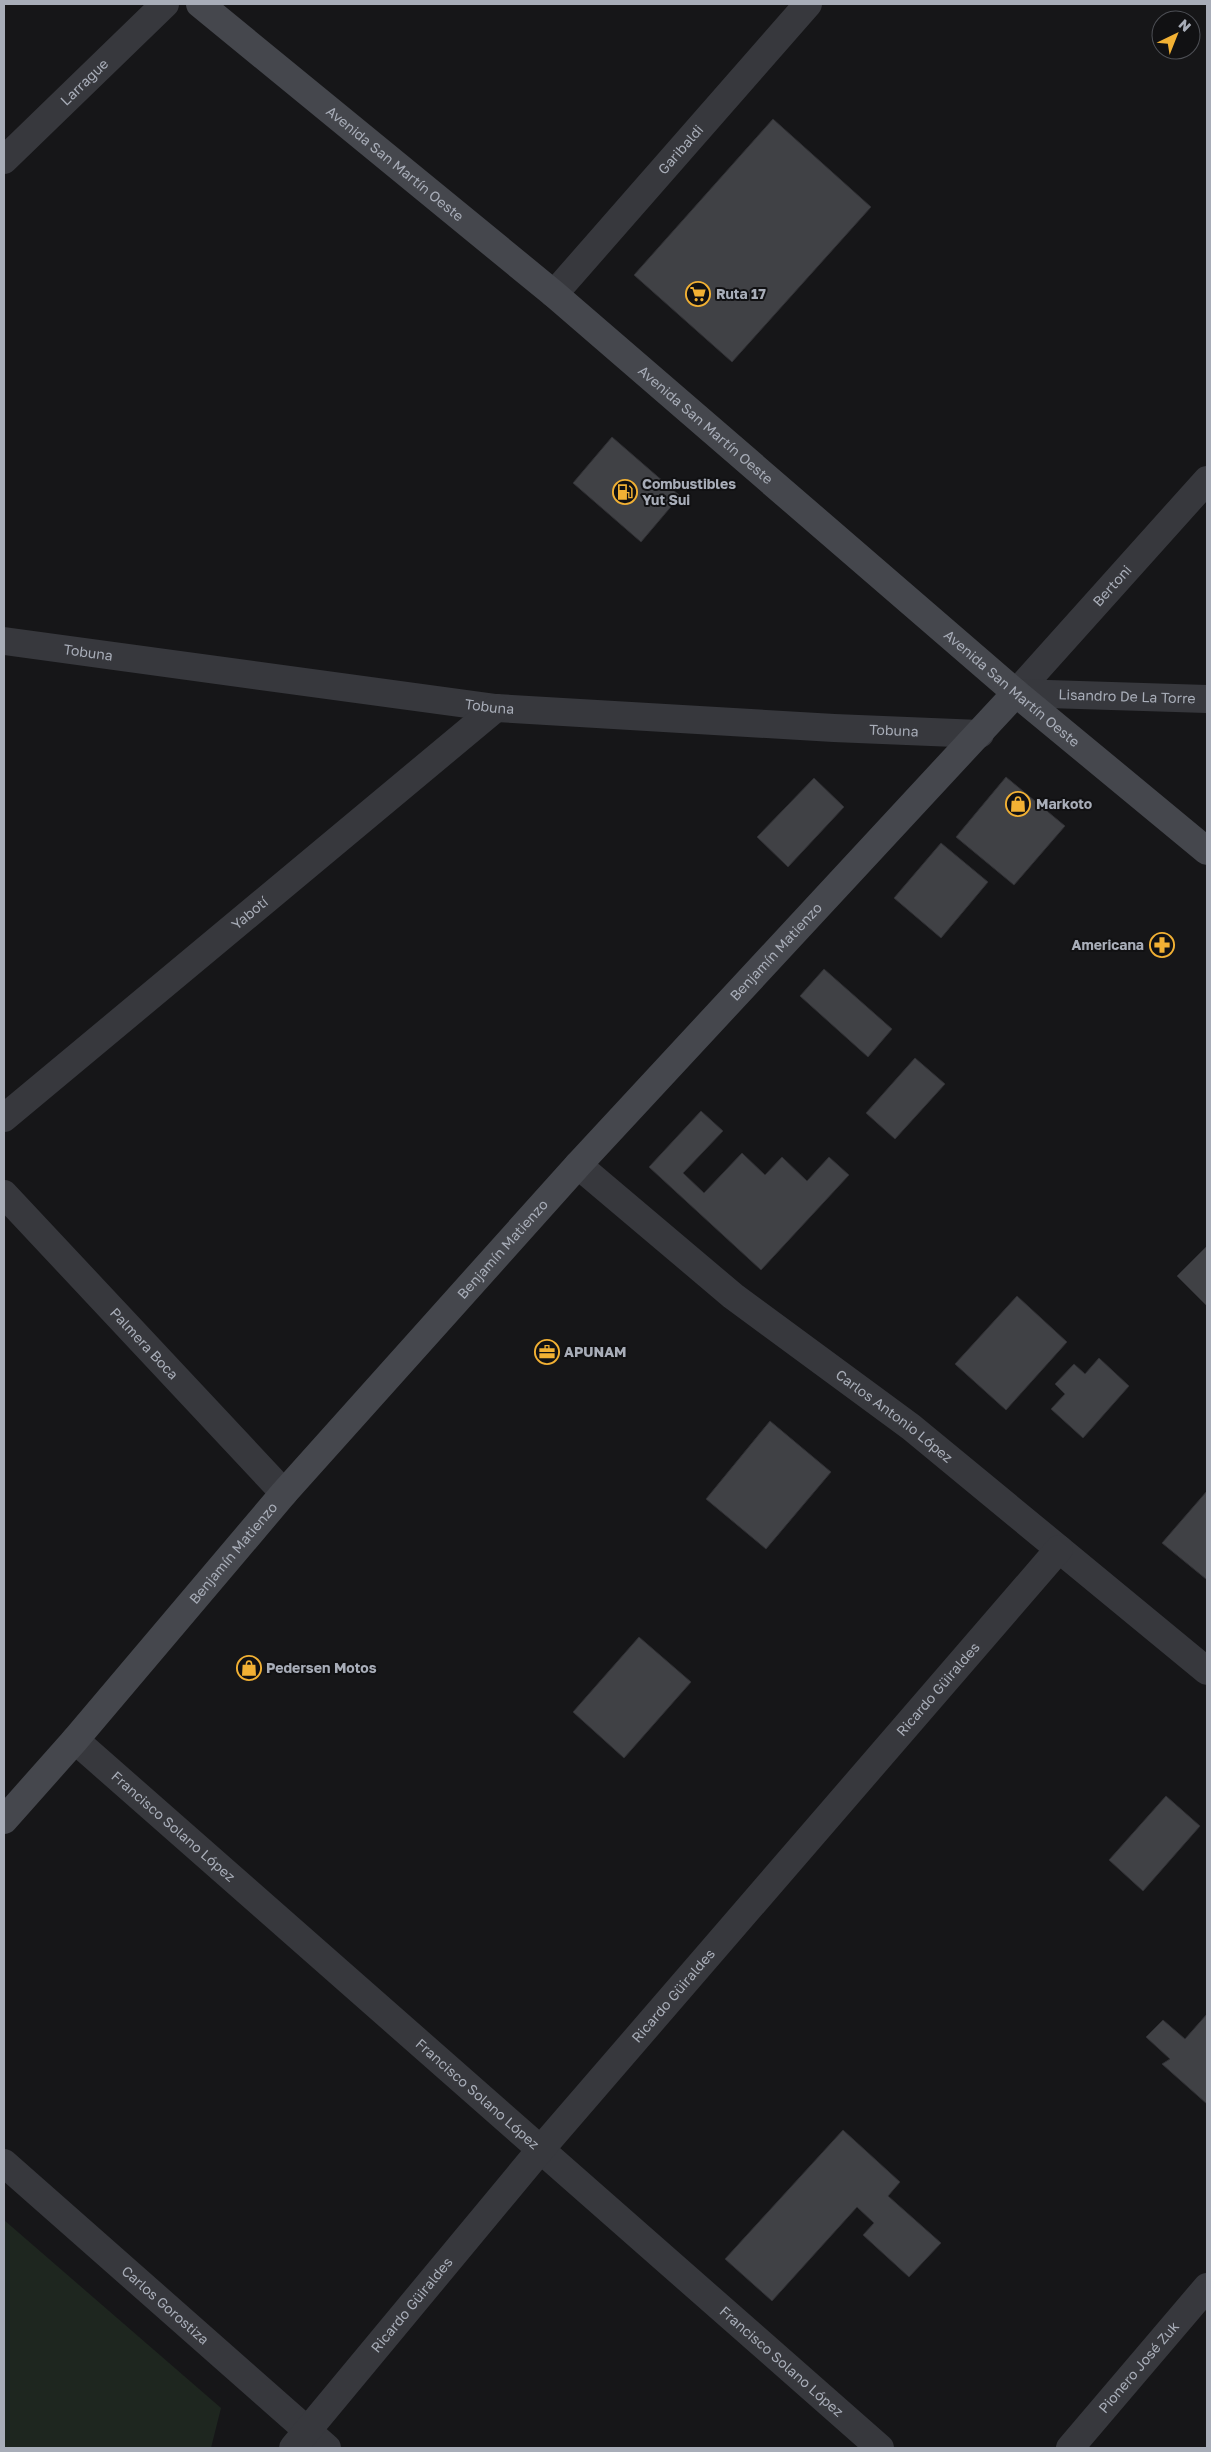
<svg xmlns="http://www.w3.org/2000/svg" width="1211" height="2452" viewBox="0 0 1211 2452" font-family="'Golos Text',sans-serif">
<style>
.green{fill:#1e261f}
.building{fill:#404145;stroke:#303034}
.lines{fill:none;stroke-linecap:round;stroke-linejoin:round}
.minor{stroke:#37383d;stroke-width:28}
.secondary{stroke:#45474d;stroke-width:28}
.labels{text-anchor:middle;stroke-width:4;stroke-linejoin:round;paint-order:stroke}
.street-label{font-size:14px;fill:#a8adb8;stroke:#111113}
.poi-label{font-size:14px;font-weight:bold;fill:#a8adb8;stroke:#111113;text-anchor:start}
</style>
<rect width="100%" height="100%" fill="#161618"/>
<polygon class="green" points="4,2220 221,2408 211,2448 4,2448"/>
<g class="building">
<polygon points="773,119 871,207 732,362 634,275"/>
<polygon points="612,437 680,496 641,542 573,483"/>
<polygon points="1006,777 1065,826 1014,885 956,837"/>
<polygon points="814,778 844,807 788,867 757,837"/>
<polygon points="941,843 988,882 941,938 894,898"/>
<polygon points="824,969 892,1029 868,1057 800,996"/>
<polygon points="915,1058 945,1084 895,1139 866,1113"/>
<polygon points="701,1111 723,1131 683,1173 704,1193 742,1153 765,1175 782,1157 807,1181 829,1157 849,1175 761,1270 649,1167"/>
<polygon points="1207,1246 1207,1306 1177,1276"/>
<polygon points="1017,1296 1067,1342 1006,1410 955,1364"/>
<polygon points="1099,1358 1129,1386 1083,1438 1051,1409 1065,1394 1055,1384 1074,1364 1085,1374"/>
<polygon points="770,1421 831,1472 766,1549 706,1499"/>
<polygon points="1207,1491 1207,1577 1206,1579 1162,1543"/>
<polygon points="639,1637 691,1682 624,1758 573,1712"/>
<polygon points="1166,1796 1200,1826 1143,1891 1109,1860"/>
<polygon points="1207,2014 1207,2104 1162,2064 1170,2059 1146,2037 1163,2020 1185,2039"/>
<polygon points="843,2130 900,2182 888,2196 941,2243 909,2277 863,2235 874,2223 857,2207 772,2301 725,2259"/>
</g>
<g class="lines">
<g class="minor">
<path id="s1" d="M4,160L165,4"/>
<path id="s2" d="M554,294L808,4"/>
<path id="s3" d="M4,641L496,708L834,728L980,734"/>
<path id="s4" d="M1016,693L1207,480"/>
<path id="s5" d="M1016,693L1207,699"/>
<path id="s6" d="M4,1118L496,708"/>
<path id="s7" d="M578,1165L733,1296L911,1427L1207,1671"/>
<path id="s8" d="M4,1194L284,1493"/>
<path id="s9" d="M75,1740L880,2448"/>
<path id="s10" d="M4,2163L327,2448"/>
<path id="s11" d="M293,2448L541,2149L1059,1549"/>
<path id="s12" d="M1070,2448L1207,2287"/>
</g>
<g class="secondary">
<path id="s13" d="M200,4L554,294L1016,693L1207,851"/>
<path id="s14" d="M4,1820L75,1740L284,1493L578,1165L1016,693"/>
</g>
</g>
<defs>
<symbol id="supermarket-ring" viewBox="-11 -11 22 22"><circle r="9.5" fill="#111113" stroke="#f2b134" stroke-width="1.5"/><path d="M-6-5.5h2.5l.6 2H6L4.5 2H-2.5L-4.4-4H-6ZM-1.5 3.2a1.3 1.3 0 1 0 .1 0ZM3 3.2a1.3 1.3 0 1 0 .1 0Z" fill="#f2b134"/></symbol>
<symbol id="fuel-ring" viewBox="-11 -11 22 22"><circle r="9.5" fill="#111113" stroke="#f2b134" stroke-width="1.5"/><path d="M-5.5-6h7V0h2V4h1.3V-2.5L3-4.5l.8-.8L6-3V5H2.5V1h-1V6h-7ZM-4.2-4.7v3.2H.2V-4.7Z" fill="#f2b134"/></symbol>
<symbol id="shop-ring" viewBox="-11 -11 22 22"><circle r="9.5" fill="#111113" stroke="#f2b134" stroke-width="1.5"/><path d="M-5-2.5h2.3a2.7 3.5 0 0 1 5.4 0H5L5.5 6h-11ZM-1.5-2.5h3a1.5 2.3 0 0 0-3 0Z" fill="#f2b134"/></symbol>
<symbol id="pharmacy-ring" viewBox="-11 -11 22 22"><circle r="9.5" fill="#111113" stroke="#f2b134" stroke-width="1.5"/><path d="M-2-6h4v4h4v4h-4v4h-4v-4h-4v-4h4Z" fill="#f2b134"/></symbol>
<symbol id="office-ring" viewBox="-11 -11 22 22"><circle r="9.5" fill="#111113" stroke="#f2b134" stroke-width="1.5"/><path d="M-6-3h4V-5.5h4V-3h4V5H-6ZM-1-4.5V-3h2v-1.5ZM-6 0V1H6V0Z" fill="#f2b134"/></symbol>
</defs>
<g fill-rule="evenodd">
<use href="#supermarket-ring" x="684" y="280" width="28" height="28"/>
<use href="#fuel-ring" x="611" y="478" width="28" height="28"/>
<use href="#shop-ring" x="1004" y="790" width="28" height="28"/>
<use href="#pharmacy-ring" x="1148" y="931" width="28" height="28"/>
<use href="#office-ring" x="533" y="1338" width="28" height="28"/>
<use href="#shop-ring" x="235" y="1654" width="28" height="28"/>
</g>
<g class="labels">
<g class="street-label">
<text dy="5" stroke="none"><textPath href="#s1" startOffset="112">Larrague</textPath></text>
<text dy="5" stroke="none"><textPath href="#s2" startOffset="192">Garibaldi</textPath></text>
<text dy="5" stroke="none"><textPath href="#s13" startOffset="252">Avenida San Martín Oeste</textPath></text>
<text dy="5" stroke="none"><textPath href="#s13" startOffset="658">Avenida San Martín Oeste</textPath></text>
<text dy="5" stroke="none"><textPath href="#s4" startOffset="144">Bertoni</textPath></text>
<text dy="5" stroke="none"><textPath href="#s3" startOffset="85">Tobuna</textPath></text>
<text dy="5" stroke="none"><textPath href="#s13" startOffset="1062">Avenida San Martín Oeste</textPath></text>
<text dy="5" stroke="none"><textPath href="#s5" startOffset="111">Lisandro De La Torre</textPath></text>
<text dy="5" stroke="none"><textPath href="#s3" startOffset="490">Tobuna</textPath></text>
<text dy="5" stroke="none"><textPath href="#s3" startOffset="895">Tobuna</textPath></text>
<text dy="5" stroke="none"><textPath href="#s6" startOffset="320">Yabotí</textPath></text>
<text dy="5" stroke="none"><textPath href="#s14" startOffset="1162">Benjamín Matienzo</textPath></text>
<text dy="5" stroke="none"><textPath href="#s14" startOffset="758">Benjamín Matienzo</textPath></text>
<text dy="5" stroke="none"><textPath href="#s8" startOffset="205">Palmera Boca</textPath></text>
<text dy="5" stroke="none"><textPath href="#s7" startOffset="404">Carlos Antonio López</textPath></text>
<text dy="5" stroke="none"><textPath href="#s14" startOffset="352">Benjamín Matienzo</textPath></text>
<text dy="5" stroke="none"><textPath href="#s11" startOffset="996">Ricardo Güiraldes</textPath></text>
<text dy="5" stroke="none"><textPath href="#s9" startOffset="131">Francisco Solano López</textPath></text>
<text dy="5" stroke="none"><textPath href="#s11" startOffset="591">Ricardo Güiraldes</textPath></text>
<text dy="5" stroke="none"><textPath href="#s9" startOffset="536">Francisco Solano López</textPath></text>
<text dy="5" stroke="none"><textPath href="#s11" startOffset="186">Ricardo Güiraldes</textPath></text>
<text dy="5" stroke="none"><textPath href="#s10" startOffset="215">Carlos Gorostiza</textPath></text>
<text dy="5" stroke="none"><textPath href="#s9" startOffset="941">Francisco Solano López</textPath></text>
<text dy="5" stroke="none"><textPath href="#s12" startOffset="106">Pionero José Zuk</textPath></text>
</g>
<g class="poi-label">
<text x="716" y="299">Ruta 17</text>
<text x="642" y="489">Combustibles<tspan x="642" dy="16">Yut Sui</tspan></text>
<text x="1036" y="809">Markoto</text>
<text x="1144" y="950" text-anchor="end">Americana</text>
<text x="564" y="1357">APUNAM</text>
<text x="266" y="1673">Pedersen Motos</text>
</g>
</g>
<rect width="1211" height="2452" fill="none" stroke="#a8adb8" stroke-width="10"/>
<g transform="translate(1176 35) rotate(43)"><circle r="24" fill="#111113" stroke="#4d4f55"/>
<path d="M0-4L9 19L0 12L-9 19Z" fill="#f2b134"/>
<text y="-8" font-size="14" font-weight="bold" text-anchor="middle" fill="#a8adb8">N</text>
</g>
</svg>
